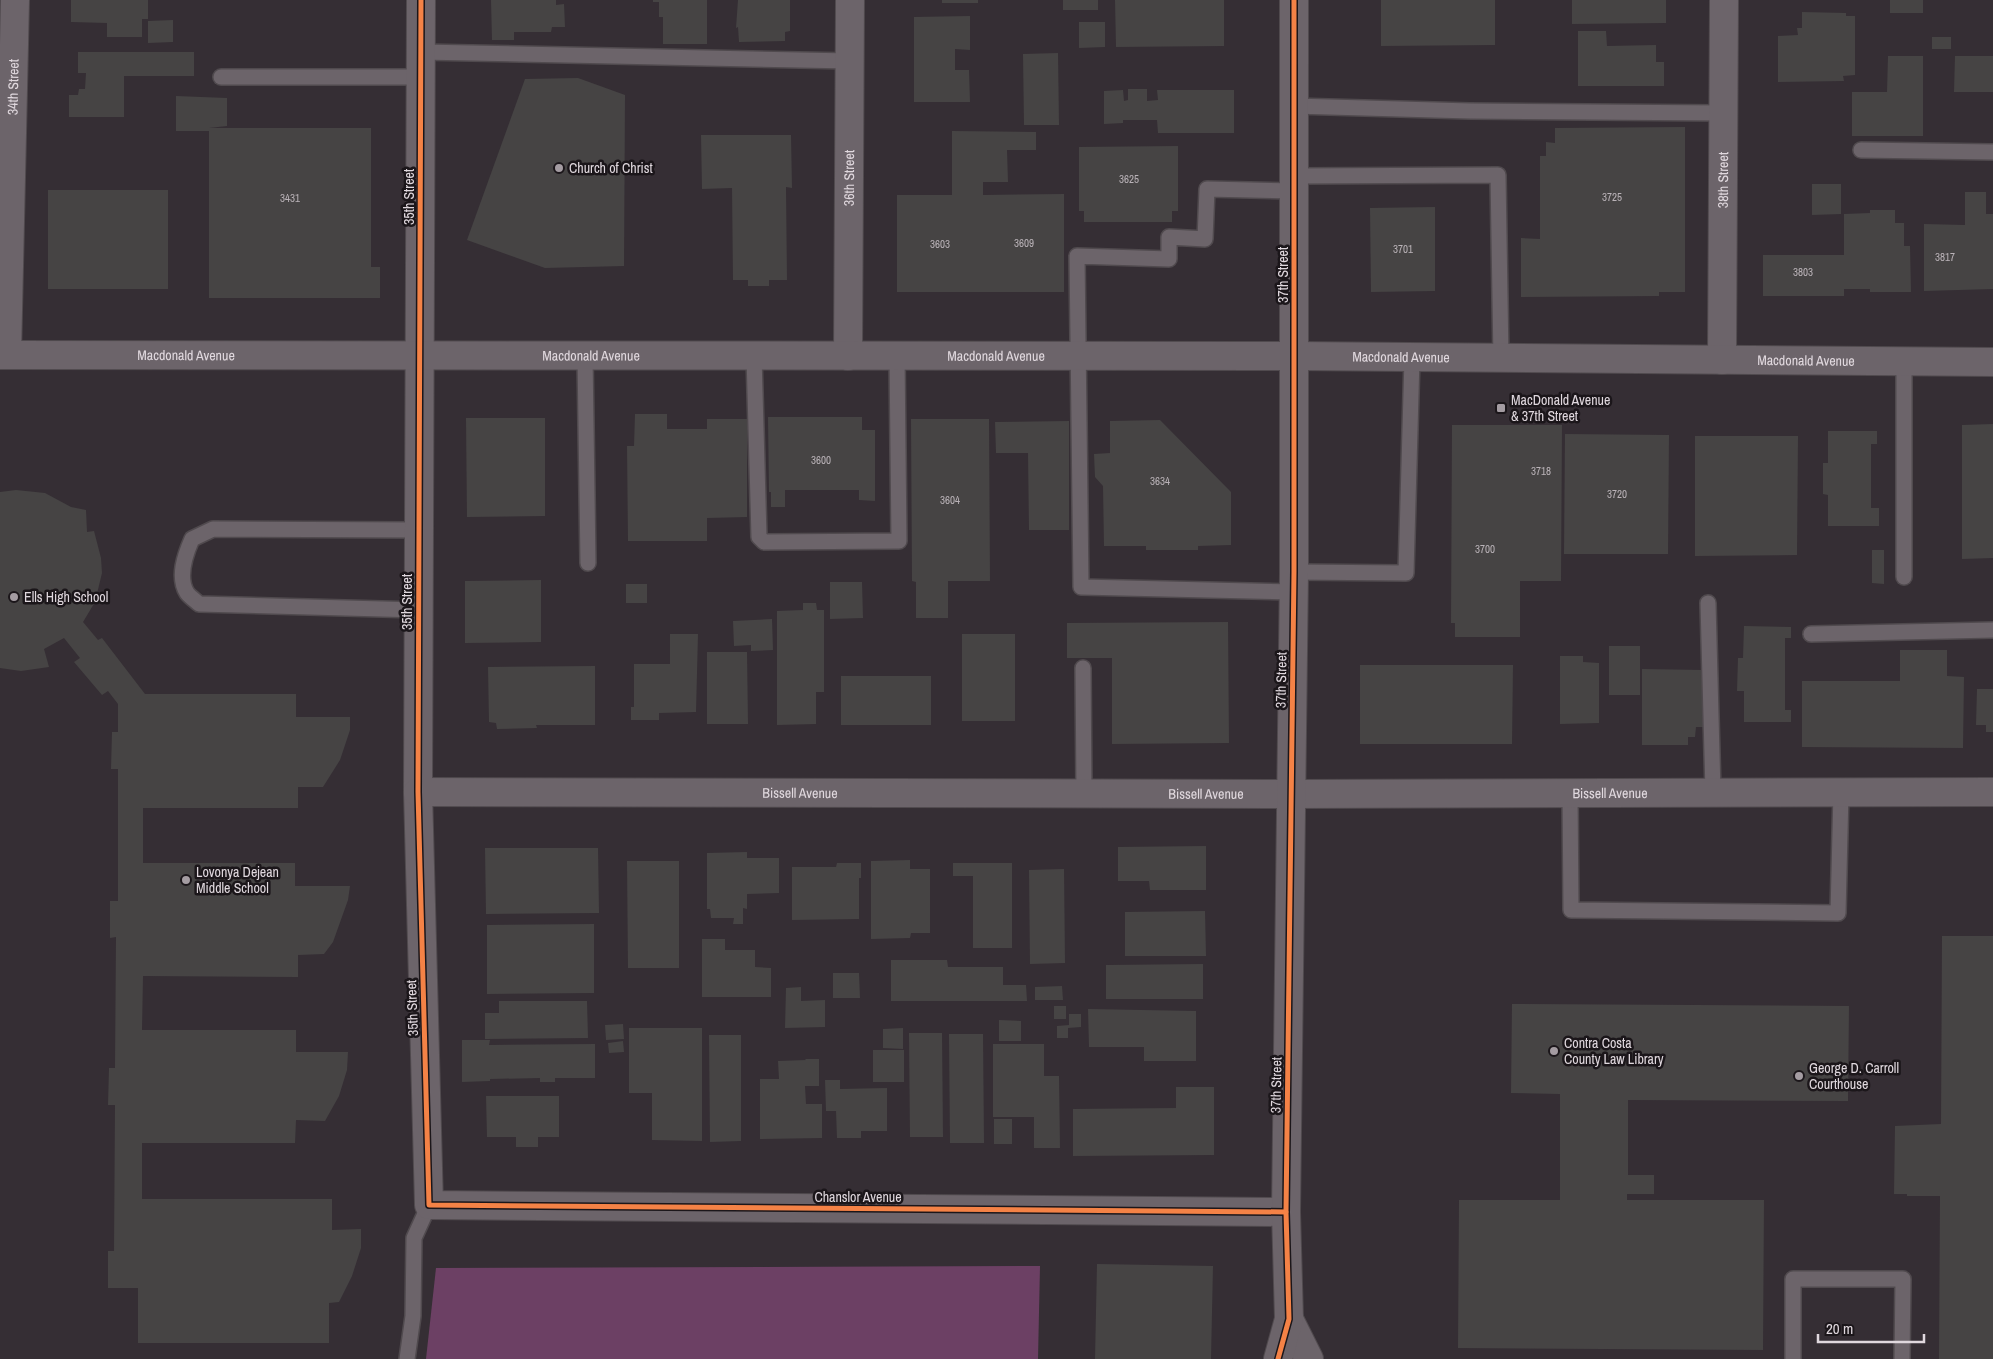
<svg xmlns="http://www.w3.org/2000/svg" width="1993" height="1359" viewBox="0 0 1993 1359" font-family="'Archivo Narrow',sans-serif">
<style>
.green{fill:#6c4064}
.building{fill:#464444}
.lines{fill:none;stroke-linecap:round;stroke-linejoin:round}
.service-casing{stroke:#504a4e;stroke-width:18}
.minor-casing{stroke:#504a4e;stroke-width:30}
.tertiary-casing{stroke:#504a4e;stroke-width:30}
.service{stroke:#6c646a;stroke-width:15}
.minor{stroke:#6c646a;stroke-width:28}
.tertiary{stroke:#6c646a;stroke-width:28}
.cycleway-casing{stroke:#1b161a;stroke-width:8}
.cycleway{stroke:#f48246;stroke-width:5}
.poi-dot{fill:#a49ca2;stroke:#1b161a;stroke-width:2}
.labels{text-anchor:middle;stroke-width:5;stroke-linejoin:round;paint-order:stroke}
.number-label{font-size:11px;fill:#bab3b8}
.street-label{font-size:14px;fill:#e0d8de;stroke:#1b161a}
.poi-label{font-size:14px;fill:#e0d8de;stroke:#1b161a;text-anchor:start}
</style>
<rect width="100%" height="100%" fill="#352e34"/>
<polygon class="green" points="1040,1266 1038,1359 426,1359 436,1268"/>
<g class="building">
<polygon points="71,0 148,0 148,19 142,19 142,37 107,37 107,23 71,22"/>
<polygon points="491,0 556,0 556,5 564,4 565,27 552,27 551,32 514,32 514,40 492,40"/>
<polygon points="653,0 707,0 707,44 663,44 663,17 659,17 659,2 653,2"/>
<polygon points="738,0 790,0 790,31 785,32 785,41 739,42 738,27 736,28"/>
<rect x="942" y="0" width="36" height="3"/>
<rect x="1063" y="0" width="35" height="10"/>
<polygon points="1115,0 1224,0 1224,46 1116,47"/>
<polygon points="1381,0 1495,0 1495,45 1381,46"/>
<polygon points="1572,0 1666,0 1666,23 1572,24"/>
<rect x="1890" y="0" width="33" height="13"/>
<polygon points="1802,12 1846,13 1846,16 1855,16 1855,75 1843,76 1844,81 1778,82 1778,36 1798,35 1797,28 1802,28"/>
<polygon points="970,16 970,50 955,49 955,70 969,70 970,102 914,102 914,17"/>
<polygon points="173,20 173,42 148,43 148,21"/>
<polygon points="1079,22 1105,22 1105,47 1079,48"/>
<polygon points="1578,31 1606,31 1607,46 1656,45 1656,62 1664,62 1664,86 1578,86"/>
<rect x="1932" y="37" width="19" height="12"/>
<polygon points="78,52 194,52 194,76 124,76 124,117 69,117 69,95 78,95 79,89 85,89 86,73 78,73"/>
<polygon points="1058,53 1059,125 1024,125 1023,54"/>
<polygon points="1888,56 1923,56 1923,136 1852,136 1852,92 1887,92"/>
<polygon points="1955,56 1993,56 1993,92 1954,92"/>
<polygon points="578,78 625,95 624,266 545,268 467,240 525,79"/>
<polygon points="1128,89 1147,89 1147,101 1158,100 1157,90 1234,90 1234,133 1158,133 1157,120 1123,120 1123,123 1104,124 1104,91 1123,90 1124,101 1128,100"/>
<polygon points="176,96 227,98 227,126 209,128 371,128 371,267 380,267 380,298 209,298 209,131 176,131"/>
<polygon points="1685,127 1685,292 1659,292 1659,296 1521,297 1521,238 1540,239 1540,156 1546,156 1546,142 1555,143 1555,128"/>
<polygon points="952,131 1036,132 1036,150 1007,150 1008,182 983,182 983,195 1064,194 1064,292 897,292 897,195 952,195"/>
<polygon points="701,135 791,135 792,188 786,187 787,280 769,280 769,286 748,286 748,280 733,280 732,188 702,189"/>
<polygon points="1178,146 1178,211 1172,211 1172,222 1084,222 1084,211 1079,211 1079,147"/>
<polygon points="1812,184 1841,184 1841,214 1812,215"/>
<rect x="48" y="190" width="120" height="99"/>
<polygon points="1965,192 1986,192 1986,214 1993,214 1993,289 1924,291 1924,224 1965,225"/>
<polygon points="1435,207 1435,291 1371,292 1370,208"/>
<polygon points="1870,210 1895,210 1895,223 1904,223 1904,246 1910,246 1911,292 1870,292 1870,289 1844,289 1844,296 1763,296 1763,255 1844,255 1844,214 1870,213"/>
<polygon points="635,414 667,414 667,429 707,429 707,419 747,419 747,517 707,518 707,541 628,541 627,446 634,446"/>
<polygon points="768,417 862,417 862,430 875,430 875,501 859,500 859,490 785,490 785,507 771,507 771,492 769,492"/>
<polygon points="466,418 545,418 545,516 467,517"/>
<polygon points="911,419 989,419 990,581 948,581 948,618 916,618 916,582 912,581"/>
<polygon points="1160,420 1231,492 1231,545 1198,546 1198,550 1146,550 1146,546 1104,546 1103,486 1095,477 1094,454 1110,453 1110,421"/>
<polygon points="1069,421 1069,530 1029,530 1028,453 996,453 995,422"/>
<polygon points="1993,424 1993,558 1962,559 1962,425"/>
<polygon points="1452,425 1562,425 1561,581 1520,581 1520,637 1455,637 1455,623 1451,623"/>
<polygon points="1828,431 1877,431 1877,444 1871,444 1871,508 1879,508 1879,526 1828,526 1828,495 1823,494 1823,463 1828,463"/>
<polygon points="1565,434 1669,435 1668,554 1564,554"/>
<polygon points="1695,436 1798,436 1797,555 1695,556"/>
<polygon points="16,490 45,493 71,507 86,510 87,532 94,531 101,558 102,573 95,602 83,622 98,640 102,638 145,694 296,694 296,717 350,717 350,730 340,760 323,787 298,787 298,808 143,808 143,863 295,863 295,886 350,886 348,900 333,942 324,954 298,955 298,977 143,976 142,1030 296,1030 296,1052 348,1052 347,1070 339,1096 325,1121 296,1120 295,1143 142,1143 142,1199 332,1199 332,1230 361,1229 361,1248 352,1276 339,1302 329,1303 329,1343 138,1343 138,1288 108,1288 108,1251 114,1251 115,1105 108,1105 109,1068 115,1068 116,937 110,938 110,901 118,901 118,769 111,769 112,732 118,732 118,704 108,691 102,695 74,662 80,658 64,638 44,649 49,667 21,671 0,668 0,492"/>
<polygon points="1872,550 1884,550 1884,584 1872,583"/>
<polygon points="541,580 541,642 465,643 465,581"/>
<polygon points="830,582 862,582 863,618 830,619"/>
<rect x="626" y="584" width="21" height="19"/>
<polygon points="803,603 816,603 817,610 824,610 824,692 816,692 816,724 777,725 777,611 803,610"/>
<polygon points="772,619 773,650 751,651 751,645 734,646 733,621"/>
<polygon points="1228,622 1229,743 1112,744 1112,658 1067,658 1067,623"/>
<polygon points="1744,626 1791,627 1791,638 1785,638 1785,710 1791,710 1791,722 1744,722 1744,691 1737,691 1738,658 1743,658"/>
<polygon points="670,634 698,634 696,712 659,713 659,720 631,720 631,707 634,707 634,664 670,664"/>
<rect x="962" y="634" width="53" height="87"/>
<rect x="1609" y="646" width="31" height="49"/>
<polygon points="1900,650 1947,650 1947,676 1964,677 1963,748 1802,747 1802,681 1900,681"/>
<polygon points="707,652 747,652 748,724 707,724"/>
<polygon points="1560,656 1583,656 1583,662 1599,663 1599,723 1560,724"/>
<polygon points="1360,665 1513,665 1512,744 1360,744"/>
<polygon points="595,666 595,725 536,725 537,728 497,729 496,723 489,722 488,667"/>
<polygon points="1642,669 1703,670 1703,727 1696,727 1695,737 1688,737 1688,745 1642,745"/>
<rect x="841" y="676" width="90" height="49"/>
<polygon points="1977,689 1993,689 1993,732 1986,732 1986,725 1976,725"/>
<polygon points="1206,846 1206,890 1150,890 1149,881 1118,881 1118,847"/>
<polygon points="485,848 598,848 599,913 486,914"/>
<polygon points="747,852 747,858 779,858 779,893 747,894 747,909 743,908 743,924 733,924 734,918 711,918 710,909 707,909 707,853"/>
<polygon points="910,860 910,869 930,869 930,933 911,933 910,938 871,939 871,861"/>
<polygon points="627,861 679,861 679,968 628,968"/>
<polygon points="837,863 861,863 861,878 859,878 859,919 792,920 792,867 836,867"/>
<polygon points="953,863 1012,863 1012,948 973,948 973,876 953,876"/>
<polygon points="1064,869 1065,963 1030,964 1029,870"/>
<polygon points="1205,911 1206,956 1125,956 1125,912"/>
<polygon points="594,924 594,993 487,994 487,925"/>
<polygon points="1942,936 1993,936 1993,1359 1939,1359 1940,1196 1907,1196 1907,1194 1894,1194 1895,1126 1941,1124"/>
<polygon points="702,939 725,939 725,950 755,950 755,967 771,968 771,997 702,997"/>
<polygon points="891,960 947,960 948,967 1003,967 1003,985 1026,985 1027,1001 891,1001"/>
<polygon points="1203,964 1203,999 1106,999 1106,965"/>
<polygon points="833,973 859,973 860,998 833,998"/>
<polygon points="1062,986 1063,1000 1035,1000 1035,987"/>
<polygon points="801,987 801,1001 825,1000 825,1027 785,1028 786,988"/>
<polygon points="499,1001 587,1001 588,1038 485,1039 485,1013 499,1013"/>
<polygon points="1512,1004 1849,1006 1848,1101 1628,1100 1628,1175 1654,1175 1654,1194 1627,1194 1627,1200 1764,1200 1763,1350 1458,1348 1459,1200 1560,1200 1560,1094 1511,1093"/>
<rect x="1054" y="1006" width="12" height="13"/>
<polygon points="1088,1009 1196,1011 1196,1061 1144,1061 1144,1047 1089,1047"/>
<polygon points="1069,1014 1081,1014 1081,1027 1068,1028 1068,1038 1057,1038 1057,1026 1069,1025"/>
<polygon points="999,1020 1021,1021 1021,1041 999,1041"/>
<polygon points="623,1024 624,1039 606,1040 605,1025"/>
<polygon points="629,1028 702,1028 702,1141 652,1140 652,1093 629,1093"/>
<polygon points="903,1028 903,1049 883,1048 883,1029"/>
<polygon points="909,1033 942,1033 943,1137 910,1137"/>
<polygon points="949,1034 983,1034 984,1143 950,1143"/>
<polygon points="709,1035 741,1035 741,1141 710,1142"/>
<polygon points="462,1040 490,1040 489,1045 595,1044 595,1078 555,1078 555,1082 540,1082 540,1078 490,1079 490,1081 462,1082"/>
<polygon points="623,1041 624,1052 609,1053 608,1043"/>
<polygon points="993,1044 1044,1044 1044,1076 1059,1076 1060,1148 1034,1148 1034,1117 993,1117"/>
<rect x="873" y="1050" width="31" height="32"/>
<polygon points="805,1059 819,1059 819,1086 805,1086 806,1104 822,1104 822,1138 760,1139 760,1079 779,1079 778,1061 806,1060"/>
<polygon points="825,1080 840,1080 840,1089 887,1088 887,1131 861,1131 861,1138 837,1138 836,1111 826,1111"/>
<polygon points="1176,1087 1214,1087 1214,1155 1073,1156 1073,1109 1176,1108"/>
<polygon points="486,1096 559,1096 559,1137 538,1137 538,1147 516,1147 516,1137 487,1137"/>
<rect x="994" y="1119" width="18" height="25"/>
<polygon points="1097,1264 1213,1266 1211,1359 1095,1359"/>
</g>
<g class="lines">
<defs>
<g id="service">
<polyline points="421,52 850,61"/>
<polyline points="221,77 420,77"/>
<polyline points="1294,106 1470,111 1723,113"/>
<polyline points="1861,150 1993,152"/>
<polyline points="1294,176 1498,175 1501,359"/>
<polyline points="1294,191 1207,189 1205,239 1169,237 1169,259 1077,256 1081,587 1294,592"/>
<polyline points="585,356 588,563"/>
<polyline points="754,356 759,537 764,542 899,541 897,356"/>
<path d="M418,530L213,529L192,539C185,555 177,577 187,593C190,597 196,601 199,604L419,610"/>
<polyline points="1294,572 1406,573 1412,358"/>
<polyline points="1904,577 1904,361"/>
<polyline points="1708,603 1713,792"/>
<polyline points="1811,634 1993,630"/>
<polyline points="1083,668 1084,793"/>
<polyline points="1570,793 1571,910 1838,913 1841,792"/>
<polyline points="407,1359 413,1316 414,1238 429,1205"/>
<polyline points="1793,1359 1793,1279 1903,1279 1902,1359"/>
</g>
<g id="minor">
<polyline points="421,0 418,792 429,1205 1286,1212"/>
<path id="s1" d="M7,355L15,0"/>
<path id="s2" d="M848,356L850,0"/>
<path id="s3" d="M1722,360L1724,0"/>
<path id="s4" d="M418,792L1291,794L1993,792"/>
</g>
<g id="tertiary">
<path id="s5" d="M0,355L1295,356L1993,362"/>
<polyline points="1289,1319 1309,1359"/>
<polyline points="1278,1359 1289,1319 1286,1212 1294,572 1294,0"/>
</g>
</defs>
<use href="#service" class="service-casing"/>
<use href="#minor" class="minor-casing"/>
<use href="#tertiary" class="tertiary-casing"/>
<use href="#service" class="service"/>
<use href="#minor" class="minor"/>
<use href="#tertiary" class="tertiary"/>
<defs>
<g id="cycleway">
<polyline points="421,0 418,792 429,1205 1286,1212"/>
<polyline points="1278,1359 1289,1319 1286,1212 1294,572 1294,0"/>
</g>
</defs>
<use href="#cycleway" class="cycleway-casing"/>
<use href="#cycleway" class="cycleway"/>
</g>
<g class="poi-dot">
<circle cx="559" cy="168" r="5"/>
<rect x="1496" y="403" width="10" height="10" rx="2.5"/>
<circle cx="14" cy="597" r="5"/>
<circle cx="186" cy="880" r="5"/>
<circle cx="1554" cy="1051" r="5"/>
<circle cx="1799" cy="1076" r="5"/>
</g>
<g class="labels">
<g class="number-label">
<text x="1129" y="183">3625</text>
<text x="1612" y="201">3725</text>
<text x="290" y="202">3431</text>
<text x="1024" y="247">3609</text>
<text x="940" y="248">3603</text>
<text x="1403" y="253">3701</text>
<text x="1945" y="261">3817</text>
<text x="1803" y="276">3803</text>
<text x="821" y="464">3600</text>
<text x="1541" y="475">3718</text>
<text x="1160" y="485">3634</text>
<text x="1617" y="498">3720</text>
<text x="950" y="504">3604</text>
<text x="1485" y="553">3700</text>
</g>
<g class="street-label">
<text dy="5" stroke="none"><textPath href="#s1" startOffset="268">34th Street</textPath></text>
<text dy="5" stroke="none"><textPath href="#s2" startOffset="178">36th Street</textPath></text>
<text dy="5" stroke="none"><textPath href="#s3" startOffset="180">38th Street</textPath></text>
<text transform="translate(409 197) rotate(-90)" y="5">35th Street</text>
<text transform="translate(1283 275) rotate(-90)" y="5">37th Street</text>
<text dy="5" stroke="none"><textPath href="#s5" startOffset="186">Macdonald Avenue</textPath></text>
<text dy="5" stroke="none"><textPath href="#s5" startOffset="591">Macdonald Avenue</textPath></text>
<text dy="5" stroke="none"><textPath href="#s5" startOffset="996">Macdonald Avenue</textPath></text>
<text dy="5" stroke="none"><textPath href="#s5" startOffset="1401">Macdonald Avenue</textPath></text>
<text dy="5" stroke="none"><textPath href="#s5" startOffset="1806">Macdonald Avenue</textPath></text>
<text transform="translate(407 602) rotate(-90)" y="5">35th Street</text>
<text transform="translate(1281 680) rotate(-89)" y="5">37th Street</text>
<text dy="5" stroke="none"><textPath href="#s4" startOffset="382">Bissell Avenue</textPath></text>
<text dy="5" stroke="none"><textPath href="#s4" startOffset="788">Bissell Avenue</textPath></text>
<text dy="5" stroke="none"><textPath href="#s4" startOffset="1192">Bissell Avenue</textPath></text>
<text transform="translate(412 1008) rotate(-92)" y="5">35th Street</text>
<text transform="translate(1276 1085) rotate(-89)" y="5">37th Street</text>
<text x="858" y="1202">Chanslor Avenue</text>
</g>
<g class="poi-label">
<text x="569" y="173">Church of Christ</text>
<text x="1511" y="405">MacDonald Avenue<tspan x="1511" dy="16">&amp; 37th Street</tspan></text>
<text x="24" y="602">Ells High School</text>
<text x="196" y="877">Lovonya Dejean<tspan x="196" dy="16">Middle School</tspan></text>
<text x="1564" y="1048">Contra Costa<tspan x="1564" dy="16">County Law Library</tspan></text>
<text x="1809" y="1073">George D. Carroll<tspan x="1809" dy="16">Courthouse</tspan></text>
</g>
</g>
<path d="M1818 1334v8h106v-8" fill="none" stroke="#e0d8de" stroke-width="2.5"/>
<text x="1826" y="1334" font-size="15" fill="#e0d8de" stroke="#1b161a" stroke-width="4" paint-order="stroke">20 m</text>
</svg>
